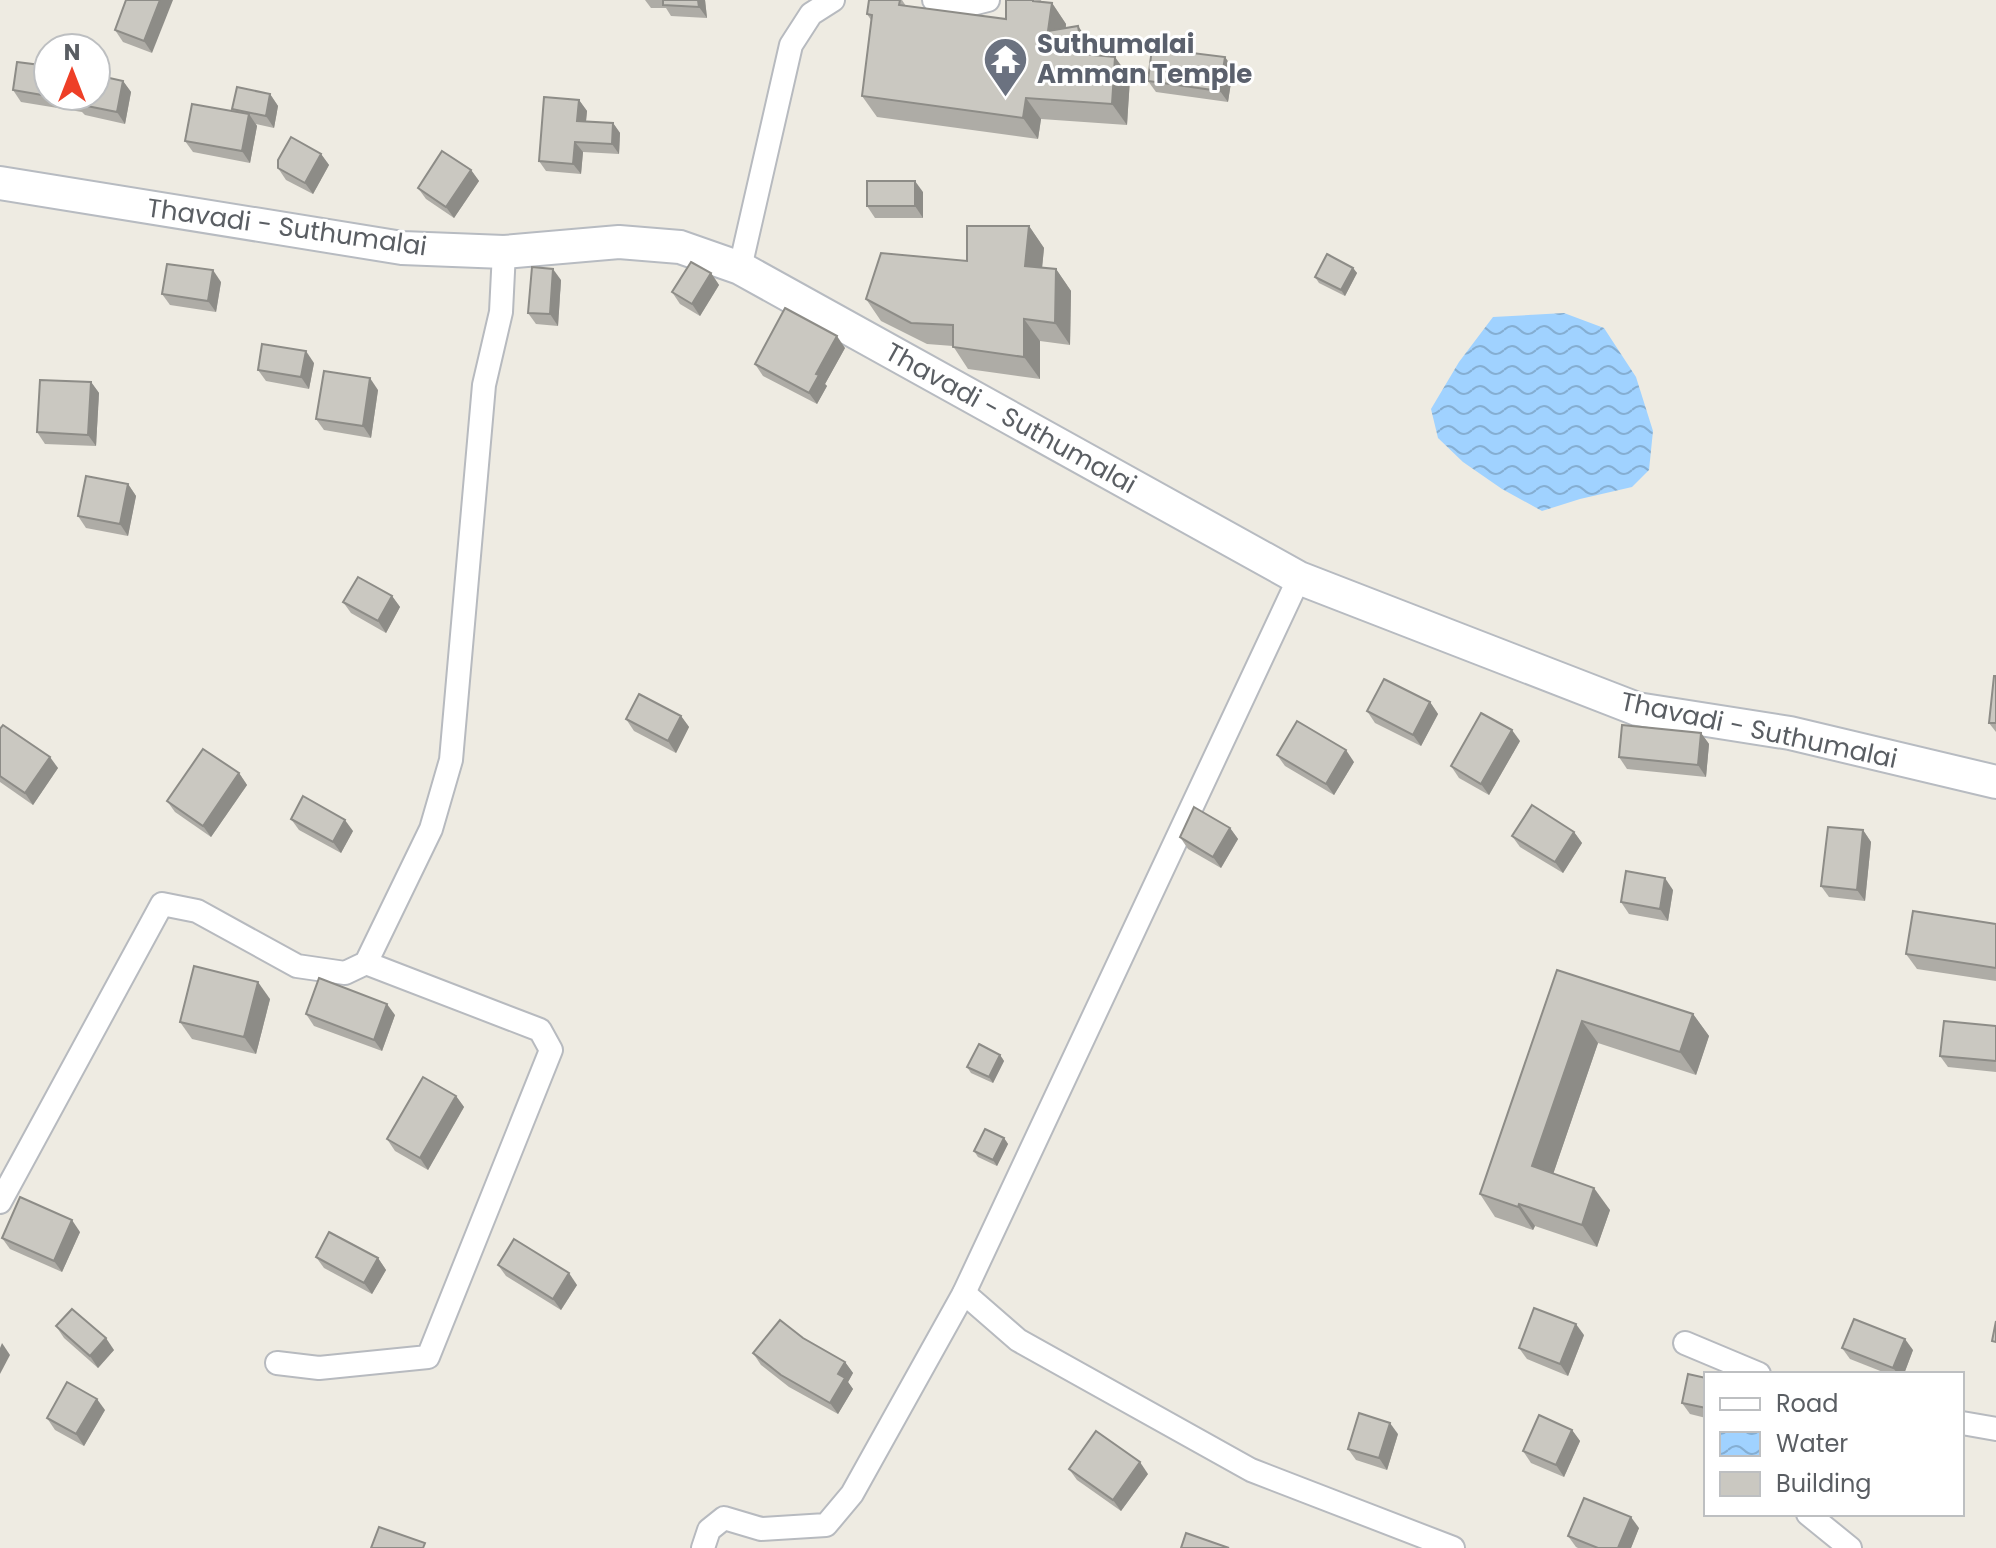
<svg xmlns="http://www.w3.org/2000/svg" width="1996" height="1548" viewBox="0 0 1996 1548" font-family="Poppins,sans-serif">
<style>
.water{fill:url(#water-waves)}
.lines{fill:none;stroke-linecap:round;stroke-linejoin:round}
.minor-casing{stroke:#b7babf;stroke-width:26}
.secondary-casing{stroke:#b7bbc1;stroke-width:36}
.minor{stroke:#fff;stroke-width:22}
.secondary{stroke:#fff;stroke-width:32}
.wall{fill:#aeaca6}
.shaded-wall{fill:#8d8c87}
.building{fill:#cac8c1;stroke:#8d8c87;stroke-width:2}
.labels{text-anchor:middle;stroke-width:6;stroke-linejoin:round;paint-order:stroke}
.worship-label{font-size:26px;font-weight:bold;fill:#5b616d;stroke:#fff;text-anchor:start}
.street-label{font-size:26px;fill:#5a5e63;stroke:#fff}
</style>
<defs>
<pattern id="water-waves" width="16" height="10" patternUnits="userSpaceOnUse" patternTransform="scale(2)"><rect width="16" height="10" fill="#a0d2ff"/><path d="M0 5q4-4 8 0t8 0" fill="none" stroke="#85aed2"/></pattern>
</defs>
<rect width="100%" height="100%" fill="#eeebe2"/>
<polygon class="water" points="1564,313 1604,328 1636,377 1653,431 1649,470 1632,487 1580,499 1542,511 1502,489 1463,462 1438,438 1431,409 1459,362 1493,317"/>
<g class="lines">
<defs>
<g id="minor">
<polyline points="934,0 968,5 988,0"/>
<polyline points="740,268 791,45 811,14 833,0"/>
<polyline points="0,1202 162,904 197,911 297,966 345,973 366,963 431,829 451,760 484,385 501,312 504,252"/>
<polyline points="964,1293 1018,1340 1251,1470 1453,1548"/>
<polyline points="1685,1343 1759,1374"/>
<polyline points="277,1363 319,1368 428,1357 551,1050 540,1030 366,963"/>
<polyline points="1962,1423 1996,1429"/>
<polyline points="1808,1514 1850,1548"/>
<polyline points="703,1548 709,1530 724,1518 761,1529 826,1525 852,1494 964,1293 1299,578"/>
</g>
<polyline id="secondary" points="0,183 402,248 504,252 619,242 680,247 740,268 1299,578 1637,709 1790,733 1996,782"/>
</defs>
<use href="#minor" class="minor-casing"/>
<use href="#secondary" class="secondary-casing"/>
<use href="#minor" class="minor"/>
<use href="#secondary" class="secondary"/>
</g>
<g class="wall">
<polygon points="126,0 152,53 123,42 115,30"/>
<polygon points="645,0 705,0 707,18 671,16 666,8 651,8"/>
<polygon points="869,0 902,0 906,6 1006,19 1006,0 1041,0 1042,2 1052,3 1066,24 1066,28 1093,47 1094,55 1130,78 1127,125 1041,119 1038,139 877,117 862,96 871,20 867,14"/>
<polygon points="1225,57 1233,69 1228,102 1156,92 1148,81"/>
<polygon points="123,81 131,92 125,124 85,115 82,112 21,102 13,90"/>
<polygon points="270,94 278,106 274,128 256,124 257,126 250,163 193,152 185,141 233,111 232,109"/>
<polygon points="579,100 587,111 586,121 613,123 620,133 619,154 583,152 581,174 546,171 539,161"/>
<polygon points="321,154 329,165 313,194 286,180 278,168"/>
<polygon points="471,170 479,181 454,218 426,199 418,188"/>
<polygon points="923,192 923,218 875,218 867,206"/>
<polygon points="1029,226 1044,248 1042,268 1056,269 1071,291 1070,345 1040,341 1040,379 968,369 953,346 927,344 881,321 866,299 967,261"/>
<polygon points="1353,268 1357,273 1345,296 1319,283 1315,277"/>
<polygon points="711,273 719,285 700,316 680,304 672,292"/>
<polygon points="561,280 558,326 536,324 528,313"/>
<polygon points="221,282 216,312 170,305 162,294"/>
<polygon points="845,348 825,384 827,386 817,404 763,376 755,364"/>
<polygon points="314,363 309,389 266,381 258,370"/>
<polygon points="91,382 99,393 96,446 45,444 37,432"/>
<polygon points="378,390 371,438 324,430 316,419"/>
<polygon points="128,484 136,496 128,536 86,528 78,516"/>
<polygon points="392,596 400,607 386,633 351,613 343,602"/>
<polygon points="1996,676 1996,732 1989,723"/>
<polygon points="1430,702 1438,714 1421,746 1375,723 1367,711"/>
<polygon points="681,716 689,727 676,753 634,731 626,719"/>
<polygon points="0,729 58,768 33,805 0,782"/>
<polygon points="1701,733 1709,744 1706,777 1627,769 1619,757"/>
<polygon points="1520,741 1489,795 1459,778 1451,766"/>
<polygon points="1277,755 1354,762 1334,795 1285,766"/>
<polygon points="239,773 247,785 211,837 175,812 167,801"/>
<polygon points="291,819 353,831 341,853 299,830"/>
<polygon points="1230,828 1238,839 1221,868 1188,849 1180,837"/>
<polygon points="1863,830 1871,842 1865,901 1829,897 1821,886"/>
<polygon points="1574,832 1582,843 1563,873 1520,847 1512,836"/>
<polygon points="1673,890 1668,921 1629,914 1621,902"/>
<polygon points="1996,924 1996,981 1917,969 1906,954"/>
<polygon points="1557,970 1693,1014 1709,1036 1696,1075 1598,1043 1553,1174 1610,1210 1597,1247 1535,1226 1533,1230 1495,1217 1480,1194"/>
<polygon points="270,999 256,1054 192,1039 180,1022"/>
<polygon points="306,1014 395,1015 382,1051 314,1026"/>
<polygon points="1996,1026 1996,1072 1948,1067 1940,1056"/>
<polygon points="1000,1055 1004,1061 993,1083 971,1073 967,1067"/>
<polygon points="456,1096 464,1107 428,1170 395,1151 387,1139"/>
<polygon points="1004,1138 1008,1144 997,1166 978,1157 974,1151"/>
<polygon points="80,1232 62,1272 10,1249 2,1238"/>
<polygon points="316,1257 378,1258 386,1270 372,1294 324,1268"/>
<polygon points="498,1265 577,1285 561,1310 506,1276"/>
<polygon points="56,1326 114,1350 98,1368 64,1338"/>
<polygon points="1584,1335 1568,1376 1527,1359 1519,1348"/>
<polygon points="803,1338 845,1362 853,1373 848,1382 853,1389 838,1414 789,1387 761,1365 753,1353"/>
<polygon points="1842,1348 1913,1350 1904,1374 1888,1374 1850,1359"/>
<polygon points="1706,1378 1706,1418 1690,1414 1682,1403"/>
<polygon points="105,1410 84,1446 55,1430 47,1418"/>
<polygon points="1572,1430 1580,1441 1564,1477 1531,1463 1523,1451"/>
<polygon points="1398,1434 1387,1470 1356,1460 1348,1449"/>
<polygon points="1069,1469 1148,1474 1121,1511 1077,1480"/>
<polygon points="1639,1528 1631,1548 1578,1548 1576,1547 1568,1536"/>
</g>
<g class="shaded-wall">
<polygon points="160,0 173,0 152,53 144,41"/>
<polygon points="698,0 705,0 707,18 699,7"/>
<polygon points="1052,3 1066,24 1063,53 1048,31"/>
<polygon points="1078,26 1093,47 1098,76 1083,54"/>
<polygon points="1115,57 1130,78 1127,125 1112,104"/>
<polygon points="1225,57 1233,69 1228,102 1220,91"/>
<polygon points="123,81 131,92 125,124 117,112"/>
<polygon points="270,94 278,106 274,128 266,116"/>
<polygon points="1026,98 1041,119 1038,139 1023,118"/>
<polygon points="579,100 587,111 585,131 577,121"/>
<polygon points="249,114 257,126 250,163 242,151"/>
<polygon points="613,123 620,133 619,154 612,144"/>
<polygon points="575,142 583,152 581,174 573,164"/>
<polygon points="321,154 329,165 313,194 305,183"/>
<polygon points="471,170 479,181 454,218 446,207"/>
<polygon points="915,181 923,192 923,218 915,206"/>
<polygon points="1029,226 1044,248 1040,288 1025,266"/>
<polygon points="1353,268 1357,273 1345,296 1341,290"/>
<polygon points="553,269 561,280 558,326 550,314"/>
<polygon points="1056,269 1071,291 1070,345 1055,323"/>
<polygon points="213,270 221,282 216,312 208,301"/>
<polygon points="711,273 719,285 700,316 692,304"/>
<polygon points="1024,319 1040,341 1040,379 1024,357"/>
<polygon points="837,336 845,348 825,384 827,386 817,404 809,393 816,374"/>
<polygon points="306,351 314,363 309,389 301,377"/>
<polygon points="370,378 378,390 371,438 363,426"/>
<polygon points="91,382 99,393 96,446 88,435"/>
<polygon points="128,484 136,496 128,536 120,524"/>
<polygon points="392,596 400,607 386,633 378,621"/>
<polygon points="1430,702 1438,714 1421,746 1413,735"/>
<polygon points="681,716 689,727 676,753 668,741"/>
<polygon points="1512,730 1520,741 1489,795 1481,784"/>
<polygon points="1701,733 1709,744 1706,777 1698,765"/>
<polygon points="1346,750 1354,762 1334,795 1326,784"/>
<polygon points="50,757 58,768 33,805 25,793"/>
<polygon points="239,773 247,785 211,837 203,826"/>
<polygon points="345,820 353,831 341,853 333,842"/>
<polygon points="1230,828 1238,839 1221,868 1213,857"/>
<polygon points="1863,830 1871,842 1865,901 1857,890"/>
<polygon points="1574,832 1582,843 1563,873 1555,862"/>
<polygon points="1665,878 1673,890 1668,921 1660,909"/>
<polygon points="258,982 270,999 256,1054 244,1037"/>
<polygon points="387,1004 395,1015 382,1051 374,1040"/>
<polygon points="1693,1014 1709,1036 1696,1075 1680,1052"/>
<polygon points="1582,1021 1598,1043 1548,1189 1532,1166"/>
<polygon points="1000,1055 1004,1061 993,1083 989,1077"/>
<polygon points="456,1096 464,1107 428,1170 420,1158"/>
<polygon points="1004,1138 1008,1144 997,1166 993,1160"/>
<polygon points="1594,1188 1610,1210 1597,1247 1582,1225"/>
<polygon points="1519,1204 1535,1226 1533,1230 1518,1207"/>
<polygon points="72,1220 80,1232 62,1272 54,1261"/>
<polygon points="378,1258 386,1270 372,1294 364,1283"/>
<polygon points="569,1273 577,1285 561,1310 553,1299"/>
<polygon points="1576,1324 1584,1335 1568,1376 1560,1364"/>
<polygon points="106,1338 114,1350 98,1368 90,1356"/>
<polygon points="1905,1339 1913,1350 1904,1374 1898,1374 1893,1368"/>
<polygon points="2,1343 10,1355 0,1374 0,1348"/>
<polygon points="845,1362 853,1373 848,1382 853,1389 838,1414 830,1403 838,1374"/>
<polygon points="97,1399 105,1410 84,1446 76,1434"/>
<polygon points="1390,1423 1398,1434 1387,1470 1379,1458"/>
<polygon points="1572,1430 1580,1441 1564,1477 1556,1465"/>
<polygon points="1140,1462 1148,1474 1121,1511 1113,1500"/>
<polygon points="1631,1517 1639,1528 1631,1548 1618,1548"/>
</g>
<g class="building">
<polygon points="126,0 160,0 144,41 115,30"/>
<polygon points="663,0 698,0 699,7 663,5"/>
<polygon points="869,0 900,0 899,5 1006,19 1006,0 1033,0 1033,1 1052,3 1048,31 1078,26 1083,54 1115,57 1112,104 1026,98 1023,118 862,96 872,15 867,14"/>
<polygon points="1152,48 1225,57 1220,91 1148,81"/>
<polygon points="17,62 48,66 48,96 13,90"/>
<polygon points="96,75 123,81 117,112 77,104 78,101 49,96 96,96"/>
<polygon points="237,87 270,94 266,116 232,109"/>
<polygon points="544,97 579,100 577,121 613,123 612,144 575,142 573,164 539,161"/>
<polygon points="192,104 249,114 242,151 185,141"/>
<polygon points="291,137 321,154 305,183 278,168 278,160"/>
<polygon points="442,151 471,170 446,207 418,188"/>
<rect x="867" y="181" width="48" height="25"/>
<polygon points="967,226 1029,226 1025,266 1056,269 1055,323 1024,319 1024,357 953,347 953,325 911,323 866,299 881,253 967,261"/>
<polygon points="1327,254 1353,268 1341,290 1315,277"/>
<polygon points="691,262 711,273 692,304 672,292"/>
<polygon points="167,264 213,270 208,301 162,294"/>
<polygon points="532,267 553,269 550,314 528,313"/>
<polygon points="785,308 837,336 816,374 819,375 809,393 755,364"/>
<polygon points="262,344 306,351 301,377 258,370"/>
<polygon points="324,371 370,378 363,426 316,419"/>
<polygon points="40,380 91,382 88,435 37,432"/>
<polygon points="86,476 128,484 120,524 78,516"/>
<polygon points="358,577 392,596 378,621 343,602"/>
<polygon points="1994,676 1996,676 1996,723 1989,723"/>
<polygon points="1384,679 1430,702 1413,735 1367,711"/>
<polygon points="639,694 681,716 668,741 626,719"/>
<polygon points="1481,713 1512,730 1481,784 1451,766"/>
<polygon points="1297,721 1346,750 1326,784 1277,755"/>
<polygon points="3,725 50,757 25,793 0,776 0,729"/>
<polygon points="1622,725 1701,733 1698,765 1619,757"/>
<polygon points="203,749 239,773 203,826 167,801"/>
<polygon points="303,796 345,820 333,842 291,819"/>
<polygon points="1532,805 1574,832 1555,862 1512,836"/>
<polygon points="1194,807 1230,828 1213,857 1180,837"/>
<polygon points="1828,827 1863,830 1857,890 1821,886"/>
<polygon points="1626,871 1665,878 1660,909 1621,902"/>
<polygon points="1913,911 1996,924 1996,968 1906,954"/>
<polygon points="194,966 258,982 244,1037 180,1022"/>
<polygon points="1557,970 1693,1014 1680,1052 1582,1021 1532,1166 1594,1188 1582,1225 1519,1204 1518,1207 1480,1194"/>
<polygon points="319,978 387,1004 374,1040 306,1014"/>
<polygon points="1944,1021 1996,1026 1996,1061 1940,1056"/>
<polygon points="979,1044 1000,1055 989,1077 967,1067"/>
<polygon points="423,1077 456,1096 420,1158 387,1139"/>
<polygon points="985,1129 1004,1138 993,1160 974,1151"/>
<polygon points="20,1197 72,1220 54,1261 2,1238"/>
<polygon points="329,1232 378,1258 364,1283 316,1257"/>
<polygon points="514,1239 569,1273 553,1299 498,1265"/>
<polygon points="1534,1308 1576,1324 1560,1364 1519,1348"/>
<polygon points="72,1309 106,1338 90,1356 56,1326"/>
<polygon points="1854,1319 1905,1339 1893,1368 1842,1348"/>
<polygon points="780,1320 803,1338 845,1362 838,1374 845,1378 830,1403 781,1375 753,1353"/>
<polygon points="1996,1321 1996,1342 1992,1341"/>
<polygon points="1688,1374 1706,1378 1706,1408 1682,1403"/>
<polygon points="67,1382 97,1399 76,1434 47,1418"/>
<polygon points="1359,1413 1390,1423 1379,1458 1348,1449"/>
<polygon points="1539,1415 1572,1430 1556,1465 1523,1451"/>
<polygon points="1096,1431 1140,1462 1113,1500 1069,1469"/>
<polygon points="1584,1498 1631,1517 1618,1548 1598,1548 1568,1536"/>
<polygon points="379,1527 425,1543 423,1548 371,1548"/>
<polygon points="1186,1533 1229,1548 1181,1548"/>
</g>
<defs>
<symbol id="temple-pin" viewBox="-11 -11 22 30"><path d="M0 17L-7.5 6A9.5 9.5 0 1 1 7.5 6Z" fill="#6b7280" stroke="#fff"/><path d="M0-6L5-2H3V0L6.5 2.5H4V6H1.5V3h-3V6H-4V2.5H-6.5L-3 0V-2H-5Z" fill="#fff"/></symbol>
</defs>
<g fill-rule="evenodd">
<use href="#temple-pin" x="980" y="34" width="51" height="69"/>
</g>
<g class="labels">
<g class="worship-label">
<text x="1037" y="53">Suthumalai<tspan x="1037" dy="30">Amman Temple</tspan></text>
</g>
<g class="street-label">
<text transform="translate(287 227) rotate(8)" y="9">Thavadi - Suthumalai</text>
<text transform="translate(1011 418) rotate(29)" y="9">Thavadi - Suthumalai</text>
<text transform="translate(1759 730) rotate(12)" y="9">Thavadi - Suthumalai</text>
</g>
</g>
<rect x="1704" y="1372" width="260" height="144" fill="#ffffff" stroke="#bdbfc1" stroke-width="2"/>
<rect x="1720" y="1398" width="40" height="12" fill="#ffffff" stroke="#bdbfc1" stroke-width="2"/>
<text x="1776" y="1412" font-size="24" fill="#5a5e63">Road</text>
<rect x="1720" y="1432" width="40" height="24" fill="url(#water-waves)" stroke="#bdbfc1" stroke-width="2"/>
<text x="1776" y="1452" font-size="24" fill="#5a5e63">Water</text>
<rect x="1720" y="1472" width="40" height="24" fill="#cac8c1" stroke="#bdbfc1" stroke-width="2"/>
<text x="1776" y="1492" font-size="24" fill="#5a5e63">Building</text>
<g transform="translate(72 72)"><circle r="38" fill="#ffffff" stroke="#bdbfc1" stroke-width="2"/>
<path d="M0-6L14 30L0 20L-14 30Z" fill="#ee3f27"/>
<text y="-12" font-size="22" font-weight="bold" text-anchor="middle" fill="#5a5e63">N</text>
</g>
</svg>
